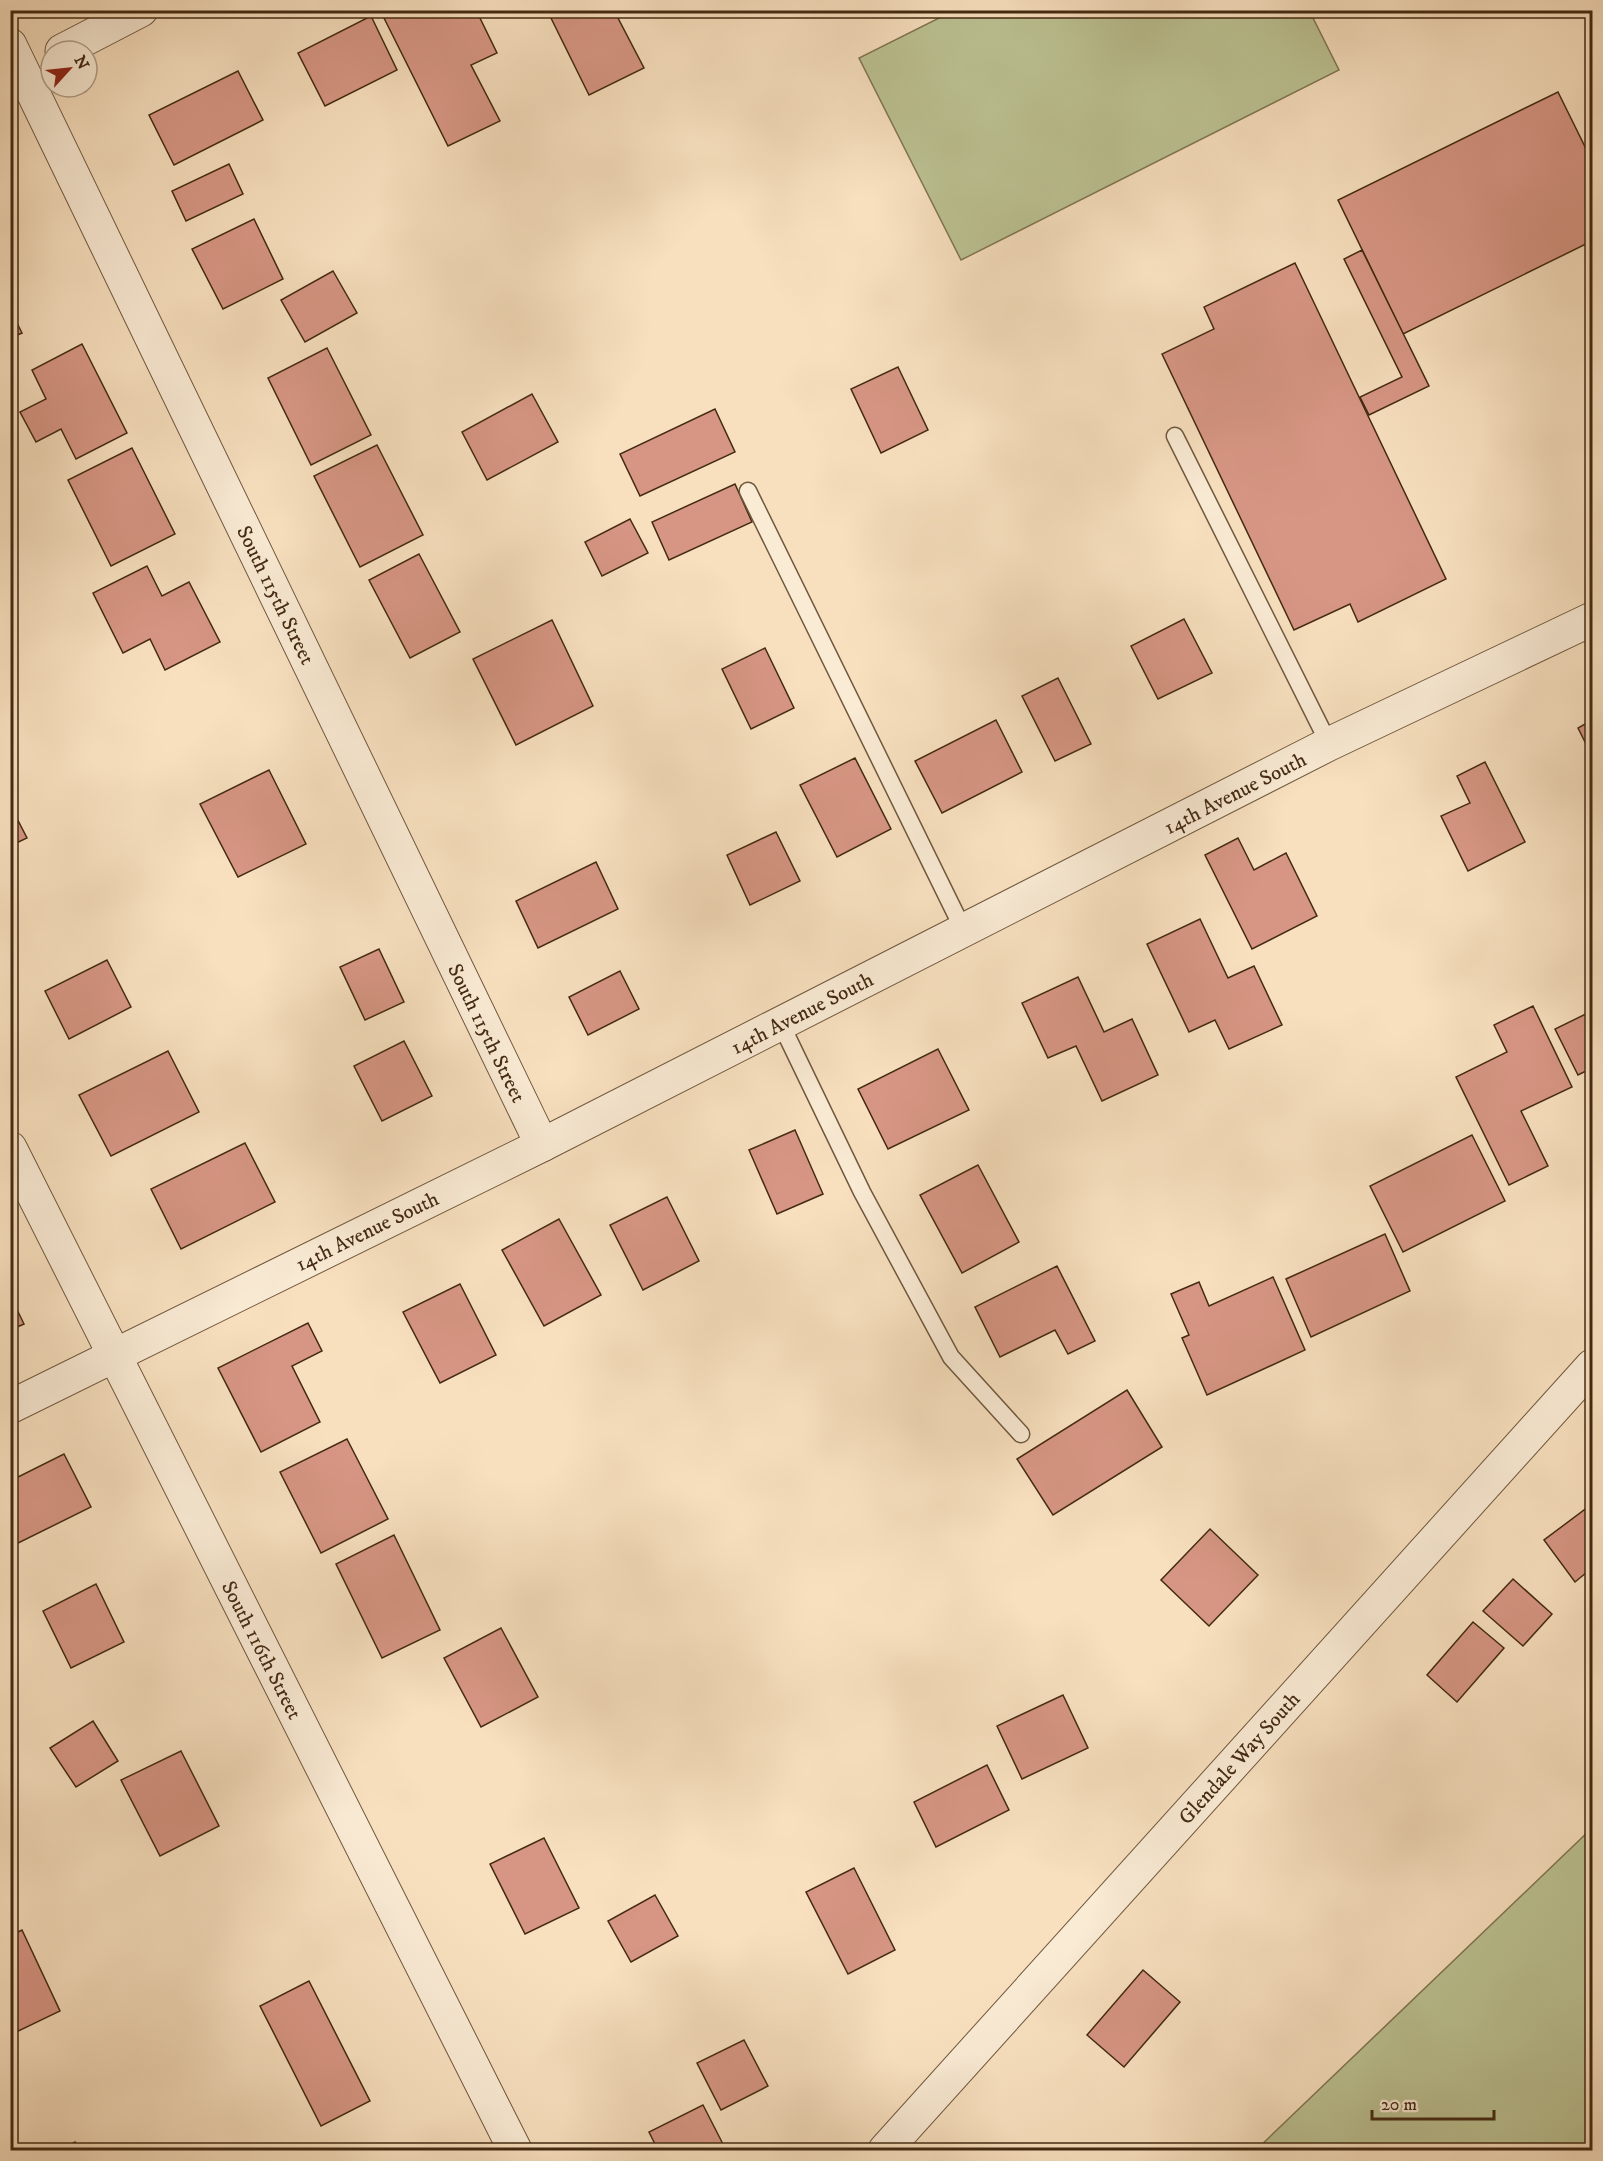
<svg xmlns="http://www.w3.org/2000/svg" width="1603" height="2161" viewBox="0 0 1603 2161" font-family="'IM FELL DW Pica',serif">
<style>
.green{fill:#bcc293;stroke:#807652;stroke-width:1.5}
.building{fill:#d79684;stroke:#432a12;stroke-width:1.5}
.lines{fill:none;stroke-linecap:round;stroke-linejoin:round}
.service-casing{stroke:#70583d;stroke-width:19}
.minor-casing{stroke:#70583d;stroke-width:35}
.tertiary-casing{stroke:#70583d;stroke-width:35}
.service{stroke:#faebd5;stroke-width:16}
.minor{stroke:#faebd5;stroke-width:33}
.tertiary{stroke:#faebd5;stroke-width:33}
.labels{text-anchor:middle;stroke-width:5;stroke-linejoin:round;paint-order:stroke}
.street-label{font-size:21px;fill:#432a12;stroke:#faebd5}
</style>
<rect width="100%" height="100%" fill="#f8e0bf"/>
<filter id="stains"><feTurbulence type="fractalNoise" baseFrequency=".00333" numOctaves="4"/><feColorMatrix values="0 0 0 0 .2 0 0 0 0 .09 0 0 0 0 .02 0 0 0 .5 -.17"/></filter>
<radialGradient id="worn" r=".72"><stop offset=".6" stop-color="#630" stop-opacity="0"/><stop offset="1" stop-color="#630" stop-opacity=".3"/></radialGradient>
<g class="green">
<polygon points="1309,10 1339,70 961,260 859,58 953,11"/>
<polygon points="1592,1828 1592,2150 1256,2150"/>
</g>
<g class="building">
<polygon points="380,10 476,10 497,53 471,65 500,121 448,146"/>
<polygon points="547,10 634,10 618,18 644,68 589,95"/>
<polygon points="371,16 397,70 325,106 298,53"/>
<polygon points="238,71 263,120 174,165 149,115"/>
<polygon points="1558,92 1592,161 1592,241 1403,334 1338,200"/>
<polygon points="229,164 243,194 186,221 172,191"/>
<polygon points="254,219 283,279 223,309 192,249"/>
<polygon points="1362,250 1429,386 1369,415 1360,397 1402,377 1344,259"/>
<polygon points="1295,263 1446,579 1358,622 1350,604 1294,630 1162,354 1214,329 1204,307"/>
<polygon points="333,271 357,313 305,342 281,300"/>
<polygon points="10,309 22,333 10,338"/>
<polygon points="82,344 127,433 76,459 61,429 36,442 20,412 46,399 32,370"/>
<polygon points="327,348 371,435 311,465 268,378"/>
<polygon points="898,367 928,430 881,453 851,389"/>
<polygon points="532,394 558,442 487,480 462,432"/>
<polygon points="715,409 735,452 640,496 620,454"/>
<polygon points="377,445 423,535 360,567 314,476"/>
<polygon points="132,448 175,534 111,566 68,480"/>
<polygon points="735,484 752,522 669,560 652,522"/>
<polygon points="630,519 648,553 602,576 585,542"/>
<polygon points="419,554 460,632 410,658 369,580"/>
<polygon points="147,566 162,596 189,582 220,642 165,670 150,639 123,653 93,593"/>
<polygon points="1184,619 1212,673 1158,699 1131,646"/>
<polygon points="552,620 593,706 516,745 473,659"/>
<polygon points="765,648 794,708 751,729 722,669"/>
<polygon points="1058,678 1091,744 1055,761 1022,696"/>
<polygon points="996,720 1022,772 942,813 915,761"/>
<polygon points="1592,720 1592,756 1578,728"/>
<polygon points="855,758 891,829 837,857 800,785"/>
<polygon points="1485,762 1525,842 1468,871 1441,816 1470,803 1457,776"/>
<polygon points="269,770 306,844 238,877 200,804"/>
<polygon points="10,805 27,838 10,846"/>
<polygon points="776,832 800,881 750,905 727,855"/>
<polygon points="1238,838 1254,870 1286,853 1317,916 1252,949 1205,855"/>
<polygon points="596,862 618,909 538,948 516,901"/>
<polygon points="1200,919 1228,978 1254,966 1282,1025 1229,1049 1215,1020 1189,1032 1147,944"/>
<polygon points="379,949 404,1002 365,1020 340,967"/>
<polygon points="107,960 131,1007 69,1039 45,991"/>
<polygon points="620,971 639,1009 588,1035 569,997"/>
<polygon points="1078,977 1104,1032 1132,1019 1158,1075 1102,1101 1076,1046 1048,1058 1022,1003"/>
<polygon points="1533,1006 1572,1087 1521,1111 1548,1166 1509,1185 1456,1077 1507,1052 1494,1025"/>
<polygon points="1592,1011 1592,1068 1578,1075 1555,1029"/>
<polygon points="404,1041 432,1096 382,1121 354,1066"/>
<polygon points="938,1049 969,1110 888,1149 858,1089"/>
<polygon points="168,1051 199,1112 111,1156 79,1095"/>
<polygon points="795,1130 823,1194 777,1214 749,1150"/>
<polygon points="1472,1135 1505,1201 1403,1252 1370,1186"/>
<polygon points="245,1143 275,1202 181,1249 151,1189"/>
<polygon points="978,1165 1019,1242 962,1273 920,1195"/>
<polygon points="667,1197 699,1261 643,1290 610,1225"/>
<polygon points="559,1219 601,1295 544,1326 502,1250"/>
<polygon points="1385,1234 1410,1291 1311,1337 1286,1279"/>
<polygon points="1057,1266 1095,1341 1068,1354 1055,1330 1000,1357 975,1307"/>
<polygon points="1273,1277 1305,1350 1207,1395 1182,1338 1189,1335 1171,1294 1199,1282 1209,1306"/>
<polygon points="460,1284 496,1355 440,1383 403,1312"/>
<polygon points="10,1295 24,1324 10,1330"/>
<polygon points="308,1323 322,1351 292,1366 320,1422 261,1452 218,1368"/>
<polygon points="1127,1390 1162,1447 1053,1515 1017,1459"/>
<polygon points="347,1439 388,1519 321,1553 280,1472"/>
<polygon points="64,1454 91,1507 10,1547 10,1481"/>
<polygon points="1592,1504 1592,1568 1575,1582 1544,1540"/>
<polygon points="1210,1529 1258,1575 1209,1626 1161,1580"/>
<polygon points="394,1535 440,1630 382,1658 336,1564"/>
<polygon points="1513,1579 1552,1614 1523,1646 1483,1611"/>
<polygon points="96,1584 124,1642 71,1668 43,1611"/>
<polygon points="1473,1622 1504,1648 1457,1702 1427,1675"/>
<polygon points="501,1628 538,1697 481,1727 444,1658"/>
<polygon points="1063,1695 1088,1748 1022,1779 997,1726"/>
<polygon points="93,1721 118,1761 76,1787 50,1748"/>
<polygon points="181,1751 219,1826 160,1856 121,1780"/>
<polygon points="987,1765 1009,1810 936,1847 914,1802"/>
<polygon points="544,1838 579,1908 525,1934 490,1864"/>
<polygon points="854,1868 895,1950 848,1974 806,1892"/>
<polygon points="655,1895 678,1936 631,1962 608,1921"/>
<polygon points="22,1930 60,2011 10,2035 10,1936"/>
<polygon points="1143,1970 1180,2002 1124,2067 1087,2035"/>
<polygon points="309,1981 370,2101 321,2126 260,2006"/>
<polygon points="744,2040 768,2086 721,2110 697,2063"/>
<polygon points="703,2105 726,2150 658,2150 649,2132"/>
<polygon points="75,2142 80,2150 61,2150"/>
</g>
<g class="lines">
<defs>
<g id="service">
<polyline points="1175,436 1329,744"/>
<polyline points="748,491 964,931"/>
<polyline points="781,1024 862,1192 951,1357 1021,1434"/>
</g>
<g id="minor">
<polyline points="10,45 542,1145"/>
<polyline points="62,51 141,10"/>
<polyline points="10,1407 542,1145 1329,744 1592,619"/>
</g>
<g id="tertiary">
<polyline points="10,1148 515,2150"/>
<polyline points="885,2150 1592,1366"/>
</g>
</defs>
<use href="#service" class="service-casing"/>
<use href="#minor" class="minor-casing"/>
<use href="#tertiary" class="tertiary-casing"/>
<use href="#service" class="service"/>
<use href="#minor" class="minor"/>
<use href="#tertiary" class="tertiary"/>
</g>
<g class="labels">
<g class="street-label">
<text transform="translate(276 595) rotate(64)" y="7">South 115th Street</text>
<text transform="translate(1235 793) rotate(-27)" y="7">14th Avenue South</text>
<text transform="translate(802 1013) rotate(-27)" y="7">14th Avenue South</text>
<text transform="translate(487 1033) rotate(64)" y="7">South 115th Street</text>
<text transform="translate(367 1231) rotate(-26)" y="7">14th Avenue South</text>
<text transform="translate(262 1650) rotate(63)" y="7">South 116th Street</text>
<text transform="translate(1239 1758) rotate(-48)" y="7">Glendale Way South</text>
</g>
</g>
<rect width="1603" height="2161" fill="none" stroke="#f8e0bf" stroke-width="36"/>
<rect x="12" y="12" width="1579" height="2137" fill="none" stroke="#432a12" stroke-width="3"/>
<rect x="18" y="18" width="1567" height="2125" fill="none" stroke="#432a12" stroke-width="1.5"/>
<g transform="translate(69 69) rotate(63)"><circle r="28" fill="#faebd5" stroke="#b19e87" stroke-width="1.5"/>
<path d="M0-4.5L10 22L0 15L-10 22Z" fill="#8f2418"/>
<text y="-9" font-size="16" font-weight="bold" text-anchor="middle" fill="#432a12">N</text>
</g>
<path d="M1372 2110v9h122v-9" fill="none" stroke="#432a12" stroke-width="3"/>
<text x="1381" y="2110" font-size="18" fill="#432a12" stroke="#faebd5" stroke-width="4.5" paint-order="stroke">20 m</text>
<rect width="100%" height="100%" filter="url(#stains)"/>
<rect width="100%" height="100%" fill="url(#worn)"/>
</svg>
